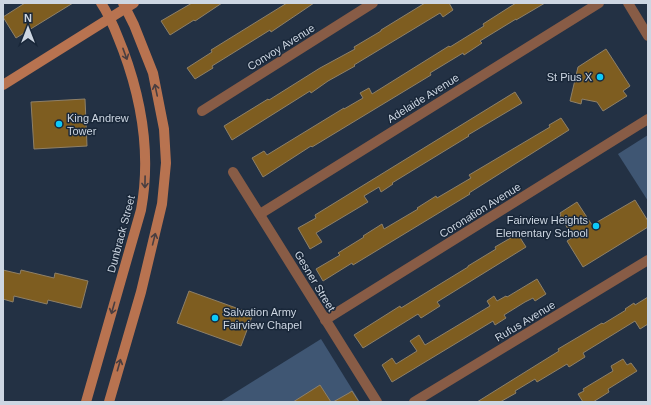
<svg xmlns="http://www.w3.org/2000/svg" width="651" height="405" viewBox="0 0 651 405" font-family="Helvetica,sans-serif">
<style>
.green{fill:#3f5673}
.building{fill:#7e5d20;stroke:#8e8068}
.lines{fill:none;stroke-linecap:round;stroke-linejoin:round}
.street{stroke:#885c46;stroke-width:10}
.secondary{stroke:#b87350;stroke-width:10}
.oneway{stroke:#493e40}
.poi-dot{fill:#0ccafa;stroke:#192739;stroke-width:1.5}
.labels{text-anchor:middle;stroke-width:3;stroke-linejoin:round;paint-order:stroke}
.street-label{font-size:11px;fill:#cdd6e2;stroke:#192739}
.poi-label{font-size:11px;fill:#cdd6e2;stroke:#192739;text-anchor:end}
</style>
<rect width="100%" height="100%" fill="#233144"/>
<g class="green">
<polygon points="648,135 648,201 618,154"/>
<polygon points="321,339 360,402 220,402"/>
</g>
<g class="building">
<polygon points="25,3 73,3 16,38 3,17"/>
<polygon points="192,3 222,3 195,21 194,20 170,35 161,21"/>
<polygon points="287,3 314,3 271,32 270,30 212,66 213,68 195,79 187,68 212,52 211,50"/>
<polygon points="425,3 449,3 453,10 443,17 440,13 354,65 355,66 328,81 311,93 310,91 232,140 224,126 268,99 269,100 320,68 355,49 354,47 381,31 381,30"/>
<polygon points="516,3 545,3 516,20 516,19 480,41 482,43 464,55 463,53 430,73 431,75 312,147 311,146 263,177 252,158 264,151 267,155 344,108 344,109 363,98 360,93 369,88 372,94 449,46 450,47 484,26 483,24"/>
<polygon points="606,49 630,86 623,91 627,96 603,111 597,102 582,99 581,104 570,101 578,67"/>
<polygon points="515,92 522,103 468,135 469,136 392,183 393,184 381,192 379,187 364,196 368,202 316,233 322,242 310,249 298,228 316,218 315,215"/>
<polygon points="85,99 87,146 34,149 31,102"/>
<polygon points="561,118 569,130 469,193 470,194 353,265 352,263 323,281 316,269 340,255 338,253 364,237 363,236 382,224 384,229 418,209 417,208 436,196 437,198 471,178 469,175 550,127 549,125"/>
<polygon points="635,200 648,221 648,227 583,267 567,241 573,237 560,216 561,215 560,213 577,202 592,225"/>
<polygon points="514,236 515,238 519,236 526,247 437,302 440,306 421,318 418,314 363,348 354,335 400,306 401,308 468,267 468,266 496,249 495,247"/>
<polygon points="3,270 20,274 21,270 54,278 55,273 88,281 81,308 48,300 47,304 14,296 13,302 3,299"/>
<polygon points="537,279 546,294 535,301 533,298 525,302 504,315 506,318 495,325 493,321 392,382 382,365 392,358 396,364 417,351 410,341 419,335 425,345 490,306 487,301 494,296 497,301 506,296 507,297"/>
<polygon points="189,291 253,314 241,346 177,323"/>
<polygon points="648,297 648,324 640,329 635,321 583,353 585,357 569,367 567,364 537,382 535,379 515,391 516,393 500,402 477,402 559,351 558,349 602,323 603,324 626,310 625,309 634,303 635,305"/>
<polygon points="623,359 627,365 631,363 637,371 608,389 609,392 593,402 583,402 578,394 584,391 583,389 613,371 611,366"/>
<polygon points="320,385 331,402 293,402"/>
<polygon points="352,391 359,402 333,402 349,393"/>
</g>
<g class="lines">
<g class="street">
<polyline points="628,3 648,36"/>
<polyline points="202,111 373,3"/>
<polyline points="233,172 377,402"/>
<polyline points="260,214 599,3"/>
<polyline points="325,320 648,119"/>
<polyline points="414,402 648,260"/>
</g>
<g class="secondary">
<polyline points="3,85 134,3"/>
<path d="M86,402L141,210C151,156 142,101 123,50C116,33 112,19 101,3"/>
<polyline points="109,402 141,292 162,204 166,163 164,129 153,73 134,25 123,3"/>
</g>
</g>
<defs><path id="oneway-shaft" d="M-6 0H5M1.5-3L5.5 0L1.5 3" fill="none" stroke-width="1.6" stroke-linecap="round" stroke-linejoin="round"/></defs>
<g class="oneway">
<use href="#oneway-shaft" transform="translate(125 54) rotate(70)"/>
<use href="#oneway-shaft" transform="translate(156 90) rotate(-102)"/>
<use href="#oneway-shaft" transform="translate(145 182) rotate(91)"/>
<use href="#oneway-shaft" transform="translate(154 239) rotate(-76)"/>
<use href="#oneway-shaft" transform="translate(113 308) rotate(106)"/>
<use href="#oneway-shaft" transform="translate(119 365) rotate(-74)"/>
</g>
<g class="poi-dot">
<circle cx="600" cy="77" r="4"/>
<circle cx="59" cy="124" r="4"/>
<circle cx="596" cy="226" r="4"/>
<circle cx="215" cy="318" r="4"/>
</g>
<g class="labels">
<g class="street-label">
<text transform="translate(281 47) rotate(-32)" y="4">Convoy Avenue</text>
<text transform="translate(423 98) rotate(-32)" y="4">Adelaide Avenue</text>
<text transform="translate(480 210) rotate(-32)" y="4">Coronation Avenue</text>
<text transform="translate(121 234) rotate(-75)" y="4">Dunbrack Street</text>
<text transform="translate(315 281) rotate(59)" y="4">Gesner Street</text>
<text transform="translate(525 321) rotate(-31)" y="4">Rufus Avenue</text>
</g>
<g class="poi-label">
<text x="592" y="81">St Pius X</text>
<text x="67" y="122" text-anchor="start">King Andrew<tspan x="67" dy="13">Tower</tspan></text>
<text x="588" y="224">Fairview Heights<tspan x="588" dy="13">Elementary School</tspan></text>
<text x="223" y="316" text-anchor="start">Salvation Army<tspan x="223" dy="13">Fairview Chapel</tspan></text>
</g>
</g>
<rect width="651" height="405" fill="none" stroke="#cdd6e2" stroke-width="8"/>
<g transform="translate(28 28)" stroke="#192739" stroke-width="3" paint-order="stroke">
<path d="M0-3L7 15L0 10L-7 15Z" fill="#cdd6e2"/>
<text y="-6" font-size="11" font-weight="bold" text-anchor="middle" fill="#cdd6e2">N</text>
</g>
</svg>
